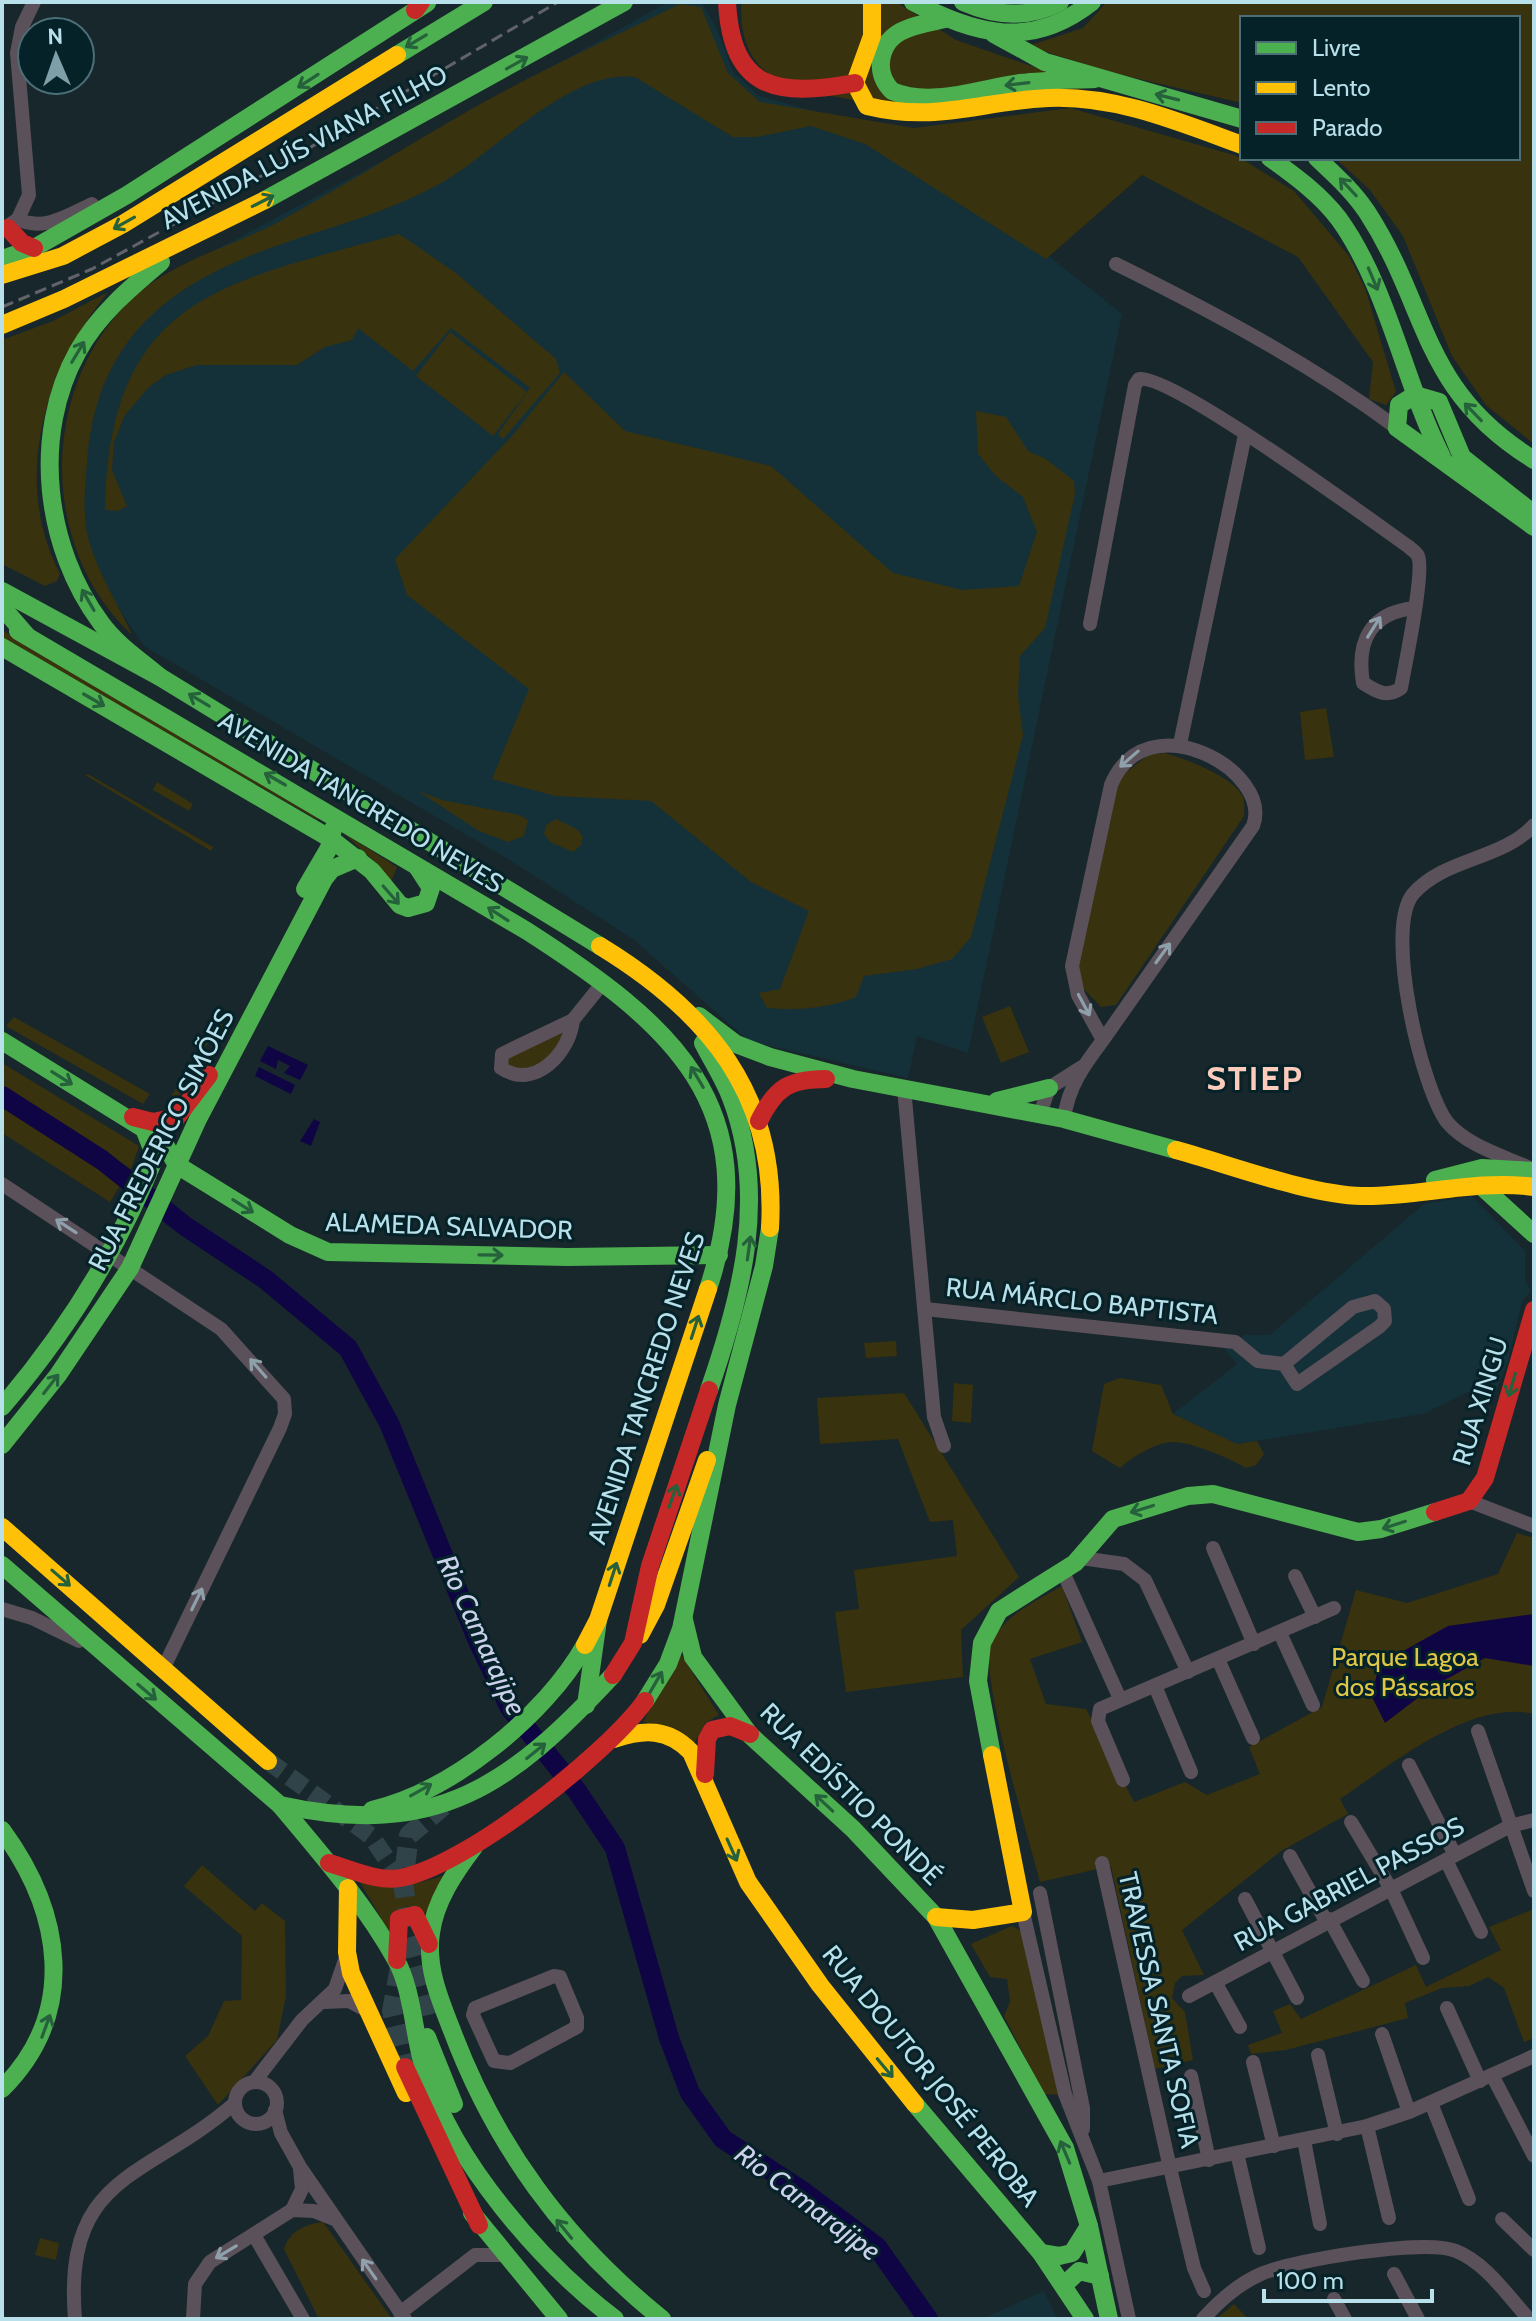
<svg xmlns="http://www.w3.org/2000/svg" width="1536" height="2321" viewBox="0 0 1536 2321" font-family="Cabin,sans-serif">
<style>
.built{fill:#143139}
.green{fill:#38320e}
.water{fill:#0f0444}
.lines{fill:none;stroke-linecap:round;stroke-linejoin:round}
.river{stroke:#0f0444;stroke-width:20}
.secondary-tunnel{stroke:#304348;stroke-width:18;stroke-dasharray:18 9;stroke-linecap:butt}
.primary-tunnel{stroke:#304348;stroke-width:20;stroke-dasharray:20 10;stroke-linecap:butt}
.street{stroke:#5b515a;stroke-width:14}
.fast{stroke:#4caf50;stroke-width:18}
.slow{stroke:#ffc107;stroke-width:18}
.jam{stroke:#c62828;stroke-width:18}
.rail{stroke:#62636a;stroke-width:3;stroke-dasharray:12 6;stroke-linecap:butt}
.oneway{stroke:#25613b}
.oneway2{stroke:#8ea0aa}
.labels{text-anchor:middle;stroke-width:6;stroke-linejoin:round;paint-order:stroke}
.street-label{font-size:26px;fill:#b7e0eb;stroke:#052229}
.park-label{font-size:26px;fill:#e0c645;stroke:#052229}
.water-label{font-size:28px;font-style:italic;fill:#ccd1eb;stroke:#052229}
.district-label{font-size:34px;font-weight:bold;letter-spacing:2px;fill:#fccbbc;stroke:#052229}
</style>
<rect width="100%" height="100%" fill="#18272b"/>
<g class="built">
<polygon points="668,2 701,2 716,27 733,72 759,96 894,133 1122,314 968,1053 917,1036 908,1078 749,1041 633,939 508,859 144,646 88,563 75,427 106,345 193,262 429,136"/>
<polygon points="1472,1196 1525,1251 1525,1280 1531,1291 1522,1301 1508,1362 1494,1397 1472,1390 1423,1414 1237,1444 1173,1414 1237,1364 1224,1348 1244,1335 1270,1335 1424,1204"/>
<polygon points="1044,2291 1057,2319 987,2319 986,2317"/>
</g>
<g class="green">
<path d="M742,2H896L956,40L1092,87C1045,94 988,108 940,107C897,107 796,98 763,69C745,53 739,25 742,2Z"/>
<polygon points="1107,2 1534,2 1534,444 1486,405 1452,356 1403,236 1370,190 1335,158 1518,158 1518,18 1242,18 1242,103 1109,72 1028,46 1083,28"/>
<path d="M680,4L701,7L728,73L760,102L914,128L1070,108L1237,156L1294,191L1349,256L1365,288L1396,392L1386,405L1369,399L1373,362L1298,257L1142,175L1046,259L865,144L811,126L757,137H733L635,77C569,69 497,151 443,182C383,216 315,230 252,255C153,295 95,352 87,463C85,486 82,518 89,541C98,573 118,604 132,635C43,552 39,402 120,311C163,262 227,250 282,220C347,184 410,144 475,107C541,70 612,38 680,4Z"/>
<path d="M399,234L456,273L556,359L560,373L503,439L498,434L530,388L451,328L413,371L358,328L352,340L325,347L297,365H197L166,375L149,387L125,415L114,442L112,470L127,506L118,511L105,510C109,295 224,283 399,234Z"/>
<path d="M108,292C45,370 11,479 60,574L57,581L45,586L2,564V340L53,321Z"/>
<polygon points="450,332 527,392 493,436 416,376"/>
<path d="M564,372L625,431L771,466L893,573L962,590L1019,586L1037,532L1023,497L997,477L978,454L976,411L1006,417L1028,451L1046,459L1074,481L1075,494L1045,628L1020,656L1018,695L1023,735L971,937L952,959L917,969L864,976L856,997C828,1008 796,1011 767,1008L759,993L780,989L809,911L751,882L651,801L555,796L492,779L529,689L407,595L395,559L512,436Z"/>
<polygon points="2,630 319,818 318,820 2,639"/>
<polygon points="1326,708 1334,757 1305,760 1300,712"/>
<path d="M1164,753C1184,758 1234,777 1243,797C1245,801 1244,810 1244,816L1116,1005L1101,1007L1082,987L1078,964L1119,778L1148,755Z"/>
<polygon points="88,774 213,847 211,851 85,775"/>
<polygon points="157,782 193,804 189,811 153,790"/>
<polygon points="418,791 442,800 519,815 528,820 524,836 508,842 479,831"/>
<polygon points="556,819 578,830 583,837 581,845 573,852 550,842 544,834 546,825"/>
<polygon points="342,832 397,867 391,882 376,863"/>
<polygon points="1010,1006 1029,1052 1001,1063 982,1017"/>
<polygon points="221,1011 228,1014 227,1028 196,1054"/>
<polygon points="14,1017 150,1094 143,1104 6,1026"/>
<path d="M570,1025C559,1054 537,1076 504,1066L510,1055Z"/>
<polygon points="2,1063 139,1146 131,1169 2,1088"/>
<polygon points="191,1076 172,1108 164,1111 177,1086"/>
<polygon points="2,1106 121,1184 110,1202 2,1133"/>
<polygon points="896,1341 897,1356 866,1358 864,1343"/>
<path d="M1120,1378L1161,1385L1173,1414L1237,1444L1257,1441L1264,1454L1256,1465L1246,1468C1231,1459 1190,1441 1172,1442C1155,1443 1132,1457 1120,1468L1092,1451L1104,1384Z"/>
<polygon points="954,1383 973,1385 971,1423 952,1421"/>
<polygon points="904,1393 1019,1577 961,1630 963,1677 846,1692 835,1612 859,1609 854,1570 957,1556 953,1520 930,1522 898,1439 820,1444 817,1398"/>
<path d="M1517,1533L1534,1538V1714C1470,1699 1391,1765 1340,1799L1348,1814L1281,1851L1182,1930L1204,1975L1182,1976L1175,1983L1172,1998L1185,2012L1193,2060L1155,2069L1111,1866L1040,1882C1030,1842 978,1673 991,1643C1005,1614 1036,1601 1062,1586L1082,1642L1030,1659L1046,1704L1086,1709L1134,1802L1185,1782L1207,1795L1260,1774L1249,1747L1322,1707L1356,1590L1407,1603L1498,1574Z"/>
<polygon points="680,1653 719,1715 705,1723 694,1744 661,1725 643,1722"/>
<polygon points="202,1865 255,1911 262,1903 285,1921 286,1996 277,2040 218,2105 185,2056 208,2036 224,2001 241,2000 242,1936 184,1886"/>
<path d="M445,1875L428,1914L408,1906L394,1914L388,1930L357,1877C389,1885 413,1887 445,1875Z"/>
<polygon points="1534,1909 1534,2038 1524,2042 1504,1988 1488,1977 1469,1986 1442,1988 1405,2003 1408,2018 1286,2050 1251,2054 1248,2045 1282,2033 1273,2011 1290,2004 1301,2019 1416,1965 1426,1987 1501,1950 1489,1927"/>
<polygon points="1012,1926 1024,1933 1060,2095 1044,2094 1004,2016 1010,2002 1007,1979 990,1977 971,1944"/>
<path d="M323,2222L392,2319H319L284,2249C289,2231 306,2224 323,2222Z"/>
<polygon points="40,2238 59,2243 56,2260 35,2255"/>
<polygon points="1234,2304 1248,2319 1216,2319"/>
</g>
<g class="water">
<polygon points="268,1046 308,1065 300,1080 284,1073 290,1066 278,1060 276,1069 260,1061"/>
<polygon points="259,1067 295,1085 291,1094 255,1076"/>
<polygon points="314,1119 320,1122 311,1146 300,1141"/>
<polygon points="1534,1614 1534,1666 1485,1658 1432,1687 1385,1723 1371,1695 1380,1664 1448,1626"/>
</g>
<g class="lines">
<polyline class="river" points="2,1096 102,1160 185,1226 265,1279 348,1348 389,1423 478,1641 510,1708 577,1791 615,1848 669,2038 690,2093 723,2139 801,2190 877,2247 928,2319"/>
<polyline class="secondary-tunnel" points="268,1761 371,1836 403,1883"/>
<g class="primary-tunnel">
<polyline points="400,1967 392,2011 405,2067"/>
<polyline points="432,2014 411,1936 403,1883 409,1835 443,1806"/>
</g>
<g class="street">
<path d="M18,219C43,232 69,215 92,204"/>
<polyline points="2,230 18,219 29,195 17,53 22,27 34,2"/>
<path d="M1116,264C1213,312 1309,363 1397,428"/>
<path d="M1090,624L1135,385L1139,379C1170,373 1371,520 1409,547C1412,550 1416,552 1418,556C1425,572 1405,665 1401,688C1387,698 1377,692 1363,683C1356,640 1371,613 1414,608"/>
<polyline points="1180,744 1245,435"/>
<path d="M573,1020C570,1052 535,1091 501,1068L502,1054Z"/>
<polyline points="573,1020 602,984"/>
<polyline points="904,1088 934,1417 944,1446"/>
<polyline points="1040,1114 1049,1088 1082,1067"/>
<path d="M1064,1119C1068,1087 1084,1065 1103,1040L1253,826C1274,771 1146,700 1111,785L1072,966L1078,995L1103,1040"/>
<path d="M1532,1169C1504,1156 1467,1146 1447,1122C1421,1087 1384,929 1413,894C1444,858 1502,860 1534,825"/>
<polyline points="2,1184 221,1329 284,1399 285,1414 280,1428 163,1669"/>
<polyline points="925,1309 1235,1342 1258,1361 1284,1364 1353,1307 1375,1301 1384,1309 1385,1321 1379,1327 1297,1384 1284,1364"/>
<polyline points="1469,1501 1534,1526"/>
<polyline points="1213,1548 1254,1644"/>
<polyline points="1081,1558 1124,1564 1145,1580 1188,1672"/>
<polyline points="1063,1572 1120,1699"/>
<polyline points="1295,1576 1315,1617"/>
<polyline points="2,1609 32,1618 79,1641"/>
<polyline points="1280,1633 1313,1705"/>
<polyline points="1218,1659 1253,1738"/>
<polyline points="1155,1686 1191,1772"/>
<polyline points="1478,1731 1534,1891"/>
<polyline points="1409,1765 1455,1855"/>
<polyline points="1123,1780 1098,1721 1100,1709 1334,1608"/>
<polyline points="1351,1822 1391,1889 1423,1958"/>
<polyline points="1290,1856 1326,1921"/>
<polyline points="1446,1860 1481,1932"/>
<polyline points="1102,1863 1170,2168 1194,2268 1204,2291"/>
<polyline points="1040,1893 1083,2108 1083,2129"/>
<polyline points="1245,1899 1297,1998"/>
<polyline points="1023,1912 1065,2094 1099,2181 1129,2319"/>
<polyline points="1329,1919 1363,1981"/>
<polygon points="554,1976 560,1977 577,2018 577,2027 510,2063 494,2061 473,2015 475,2008"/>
<polyline points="1215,1982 1240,2027"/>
<polyline points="1189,1996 1510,1826 1534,1820"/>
<polyline points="324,2002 349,2001 368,2011"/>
<polyline points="1447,2008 1480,2081"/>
<polyline points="1382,2034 1409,2112"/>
<polyline points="1318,2055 1337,2134"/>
<polyline points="1253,2062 1274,2146"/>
<polyline points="1492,2075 1534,2156"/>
<polyline points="1191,2076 1209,2160"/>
<polyline points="255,2081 302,2020 335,1989 346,1957"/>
<circle cx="256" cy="2103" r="21"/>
<polyline points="1431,2103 1469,2199"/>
<polyline points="275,2110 281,2133 300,2167 405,2319"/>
<polyline points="1367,2126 1389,2218"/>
<polyline points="1304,2140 1320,2224"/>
<polyline points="1237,2153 1259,2248"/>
<polyline points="1099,2181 1367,2126 1409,2112 1534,2056"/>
<polyline points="292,2210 302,2189 300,2169"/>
<polyline points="1502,2219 1534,2250"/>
<polyline points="254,2235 303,2319"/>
<polyline points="1394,2274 1418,2319"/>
<polyline points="1334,2299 1345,2319"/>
<polyline points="400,2313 475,2255 503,2255"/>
<path d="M75,2319C63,2172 147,2180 235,2103"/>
<polyline points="193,2319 195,2284 210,2262 292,2210 314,2211 334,2219"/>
<path d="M1203,2319C1220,2300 1238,2284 1261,2274C1293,2260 1426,2238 1456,2251C1486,2263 1507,2295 1528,2318"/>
</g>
<g class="fast">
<path d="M913,2C977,35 1031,50 1092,2"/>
<path d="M963,2C995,16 1028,19 1060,2"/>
<path d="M945,19C918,25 884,28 881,62C880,73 884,83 892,91C931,108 981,88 1020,83C1045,80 1070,80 1095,79"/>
<polyline points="994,34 1045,62 1242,119"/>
<polyline points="397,55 484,2"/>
<path d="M1270,158C1295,176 1320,194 1339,219C1388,287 1404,382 1442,457"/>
<path d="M1317,158C1335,175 1353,191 1367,212C1430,309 1420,390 1534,460"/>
<polyline points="265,200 624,2"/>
<polyline points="2,259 34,248 127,195 427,3"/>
<polyline points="1534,514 1462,457 1439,402 1415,395 1399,405 1397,428 1534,527"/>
<polyline points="2,591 160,677 600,946"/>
<polyline points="2,607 27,636"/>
<path d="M18,631L527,931C670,1023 769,1105 708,1289"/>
<polyline points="2,647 331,839 372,871 400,905 408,908 426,903 431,888 418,868"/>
<path d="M160,677C140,660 117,645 101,623C45,548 31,435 78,351C98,315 130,288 161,262"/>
<polyline points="305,889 329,848 333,829"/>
<polyline points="699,1016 736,1044 770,1057 853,1079 1064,1119 1176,1150"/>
<polyline points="2,1041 162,1140 177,1165 290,1235 328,1252 567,1257 719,1255"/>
<path d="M703,1043C712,1061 724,1079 731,1098C768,1195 742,1295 709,1390"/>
<polyline points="997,1101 1049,1088"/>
<polyline points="1435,1180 1482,1168 1534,1171"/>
<polyline points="1478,1183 1534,1234"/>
<path d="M2,1407C67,1331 118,1250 155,1157L145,1131"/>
<polyline points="2,1445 58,1375 130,1268 198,1119 324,879 332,869 358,858"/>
<path d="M2,1565L280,1805C437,1839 510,1786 613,1675"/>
<polyline points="684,1620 693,1657 750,1735 853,1829 936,1917 1065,2148 1089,2226 1109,2319"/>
<polyline points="645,1701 668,1664 681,1629 727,1405 764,1266 770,1228"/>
<polyline points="586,1705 598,1620"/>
<polyline points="992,1755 978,1681 982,1643 999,1611 1075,1563 1113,1519 1188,1496 1213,1494 1358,1532 1381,1529 1435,1512"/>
<path d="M280,1805C321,1854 365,1904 396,1960C413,1990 414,2039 425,2072C454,2162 540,2262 615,2319"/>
<path d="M372,1810C452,1791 545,1716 585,1645"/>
<path d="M2,1830C62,1912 79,2012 2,2089"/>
<path d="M474,1847C455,1872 435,1901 431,1933C426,1966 439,1998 451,2028C495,2146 564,2240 662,2319"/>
<polyline points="427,2037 454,2104"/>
<polyline points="915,2104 1041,2253 1085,2319"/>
<polyline points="472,2213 559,2319"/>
<polyline points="1041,2253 1059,2256 1072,2253 1089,2226"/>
<polyline points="1065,2284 1079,2271 1100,2276"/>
</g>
<g class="slow">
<path d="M872,2V36L855,83L867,106C937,123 981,101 1048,98C1116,95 1179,122 1242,145"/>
<polyline points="2,275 63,256 123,224 397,55"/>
<polyline points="2,325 64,299 265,200"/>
<path d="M600,946C708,1012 778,1095 770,1228"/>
<path d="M1176,1150C1228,1164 1309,1195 1362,1196C1420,1197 1475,1179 1534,1187"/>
<polyline points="2,1527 268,1761"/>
<polyline points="640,1635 656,1605 707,1460"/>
<polyline points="585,1645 598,1620 708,1289"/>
<path d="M614,1739C644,1729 668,1728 691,1752L748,1882L820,1985L915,2104"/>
<polyline points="348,1888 347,1952 351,1973 406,2093"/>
<polyline points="936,1917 973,1920 1023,1912 992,1755"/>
</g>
<g class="jam">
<path d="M727,2C732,91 777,97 855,83"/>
<polyline points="415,10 421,2"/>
<polyline points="8,228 22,243 34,248"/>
<polyline points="133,1117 153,1122 177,1117 209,1075"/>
<path d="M759,1121C775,1088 789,1079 826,1079"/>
<polyline points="1435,1512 1469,1501 1485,1478 1534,1310"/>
<polyline points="613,1675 633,1643 650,1566 709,1390"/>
<polyline points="705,1774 707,1739 712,1730 730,1726 750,1734"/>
<path d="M329,1863C351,1869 377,1882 400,1878C465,1867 607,1754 645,1701"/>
<polyline points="397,1960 399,1919 415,1915 429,1944"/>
<polyline points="405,2067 479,2225"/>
</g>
<polyline class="rail" points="2,307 92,269 265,174 558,2"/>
</g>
<defs><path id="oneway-shaft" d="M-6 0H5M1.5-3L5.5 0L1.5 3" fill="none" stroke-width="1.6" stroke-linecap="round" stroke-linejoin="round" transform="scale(2)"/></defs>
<g class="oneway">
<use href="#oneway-shaft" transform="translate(416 41) rotate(149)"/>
<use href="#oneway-shaft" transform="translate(517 63) rotate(-29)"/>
<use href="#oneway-shaft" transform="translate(308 81) rotate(147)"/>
<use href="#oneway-shaft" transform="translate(1017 84) rotate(173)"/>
<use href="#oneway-shaft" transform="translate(1167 97) rotate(-166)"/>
<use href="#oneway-shaft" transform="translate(1348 187) rotate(-133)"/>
<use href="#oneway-shaft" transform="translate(263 201) rotate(-27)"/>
<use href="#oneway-shaft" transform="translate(124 223) rotate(151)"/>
<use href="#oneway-shaft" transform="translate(1373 279) rotate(67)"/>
<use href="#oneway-shaft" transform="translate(78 352) rotate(-59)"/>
<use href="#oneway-shaft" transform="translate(1473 412) rotate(-134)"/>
<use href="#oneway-shaft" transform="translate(88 600) rotate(-120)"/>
<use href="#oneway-shaft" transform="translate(94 700) rotate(30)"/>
<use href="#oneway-shaft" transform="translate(199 700) rotate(-149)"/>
<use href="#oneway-shaft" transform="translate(275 779) rotate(-150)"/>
<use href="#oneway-shaft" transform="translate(391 895) rotate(49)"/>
<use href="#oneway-shaft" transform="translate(498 914) rotate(-147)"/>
<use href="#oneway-shaft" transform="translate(697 1077) rotate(-121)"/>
<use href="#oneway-shaft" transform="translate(62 1078) rotate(32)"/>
<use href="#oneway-shaft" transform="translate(243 1206) rotate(32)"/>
<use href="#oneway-shaft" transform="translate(749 1248) rotate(-82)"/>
<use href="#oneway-shaft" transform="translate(491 1255) rotate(1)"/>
<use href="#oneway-shaft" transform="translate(695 1327) rotate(-72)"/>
<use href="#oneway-shaft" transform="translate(51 1384) rotate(-52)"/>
<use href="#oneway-shaft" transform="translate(1512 1385) rotate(106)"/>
<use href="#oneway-shaft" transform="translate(673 1496) rotate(-71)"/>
<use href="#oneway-shaft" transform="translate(1142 1509) rotate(163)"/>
<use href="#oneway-shaft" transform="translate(1394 1525) rotate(162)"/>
<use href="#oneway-shaft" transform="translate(613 1574) rotate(-72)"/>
<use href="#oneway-shaft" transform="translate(61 1578) rotate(41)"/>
<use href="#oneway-shaft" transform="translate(656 1682) rotate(-60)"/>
<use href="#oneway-shaft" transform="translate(147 1692) rotate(40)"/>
<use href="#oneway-shaft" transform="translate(536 1751) rotate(-39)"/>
<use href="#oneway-shaft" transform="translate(421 1790) rotate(-29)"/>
<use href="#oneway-shaft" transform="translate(824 1803) rotate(-137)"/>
<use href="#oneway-shaft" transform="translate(732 1850) rotate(66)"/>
<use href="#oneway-shaft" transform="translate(46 2026) rotate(-70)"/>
<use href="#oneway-shaft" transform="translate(885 2068) rotate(50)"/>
<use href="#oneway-shaft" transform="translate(1065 2152) rotate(-113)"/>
<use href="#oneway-shaft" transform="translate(564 2229) rotate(-129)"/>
</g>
<g class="oneway2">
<use href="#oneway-shaft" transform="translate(1374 627) rotate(-58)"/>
<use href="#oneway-shaft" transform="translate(1129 759) rotate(139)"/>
<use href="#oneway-shaft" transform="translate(1163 953) rotate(-54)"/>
<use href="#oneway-shaft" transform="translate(1084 1005) rotate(62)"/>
<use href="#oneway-shaft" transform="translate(66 1226) rotate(-147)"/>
<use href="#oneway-shaft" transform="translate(258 1368) rotate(-131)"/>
<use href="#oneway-shaft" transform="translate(197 1599) rotate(-64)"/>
<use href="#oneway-shaft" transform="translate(226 2252) rotate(149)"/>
<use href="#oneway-shaft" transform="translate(369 2269) rotate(-125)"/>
</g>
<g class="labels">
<g class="street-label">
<text transform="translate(304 147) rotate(-28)" y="9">AVENIDA LUÍS VIANA FILHO</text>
<text transform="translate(361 802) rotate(31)" y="9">AVENIDA TANCREDO NEVES</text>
<text transform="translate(161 1140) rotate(-63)" y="9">RUA FREDERICO SIMÕES</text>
<text transform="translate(449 1226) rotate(2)" y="9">ALAMEDA SALVADOR</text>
<text transform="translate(1082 1301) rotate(6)" y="9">RUA MÁRCLO BAPTISTA</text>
<text transform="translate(646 1388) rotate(-72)" y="9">AVENIDA TANCREDO NEVES</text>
<text transform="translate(1480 1401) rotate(-73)" y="9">RUA XINGU</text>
<text transform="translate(851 1794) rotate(45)" y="9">RUA EDÍSTIO PONDÉ</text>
<text transform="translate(1349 1884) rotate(-28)" y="9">RUA GABRIEL PASSOS</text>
<text transform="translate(1159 2010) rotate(77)" y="9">TRAVESSA SANTA SOFIA</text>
<text transform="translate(931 2076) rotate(51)" y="9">RUA DOUTOR JOSÉ PEROBA</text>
</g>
<g class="park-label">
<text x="1405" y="1666">Parque Lagoa<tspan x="1405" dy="30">dos Pássaros</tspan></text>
</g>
<g class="water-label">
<text transform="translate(482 1635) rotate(65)" y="10">Rio Camarajipe</text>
<text transform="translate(808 2202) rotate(37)" y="10">Rio Camarajipe</text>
</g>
<g class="district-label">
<text x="1255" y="1090">STIEP</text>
</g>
</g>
<rect width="1536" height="2321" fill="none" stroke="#b7e0eb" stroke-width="8"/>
<rect x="1240" y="16" width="280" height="144" fill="#052229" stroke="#4c6e77" stroke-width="2"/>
<rect x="1256" y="42" width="40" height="12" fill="#4caf50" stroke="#4c6e77" stroke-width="2"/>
<text x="1312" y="56" font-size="24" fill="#b7e0eb">Livre</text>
<rect x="1256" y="82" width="40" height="12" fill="#ffc107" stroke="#4c6e77" stroke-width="2"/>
<text x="1312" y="96" font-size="24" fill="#b7e0eb">Lento</text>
<rect x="1256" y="122" width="40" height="12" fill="#c62828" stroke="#4c6e77" stroke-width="2"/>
<text x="1312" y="136" font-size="24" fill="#b7e0eb">Parado</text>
<g transform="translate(56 56) rotate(358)"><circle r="38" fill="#052229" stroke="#4c6e77" stroke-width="2"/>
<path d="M0-6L14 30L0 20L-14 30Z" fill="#7f9fa8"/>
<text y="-12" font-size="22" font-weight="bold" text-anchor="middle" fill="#b7e0eb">N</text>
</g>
<path d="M1264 2289v12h168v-12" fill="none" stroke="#b7e0eb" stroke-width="4"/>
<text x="1276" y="2289" font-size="24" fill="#b7e0eb" stroke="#052229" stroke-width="6" paint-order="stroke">100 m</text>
</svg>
